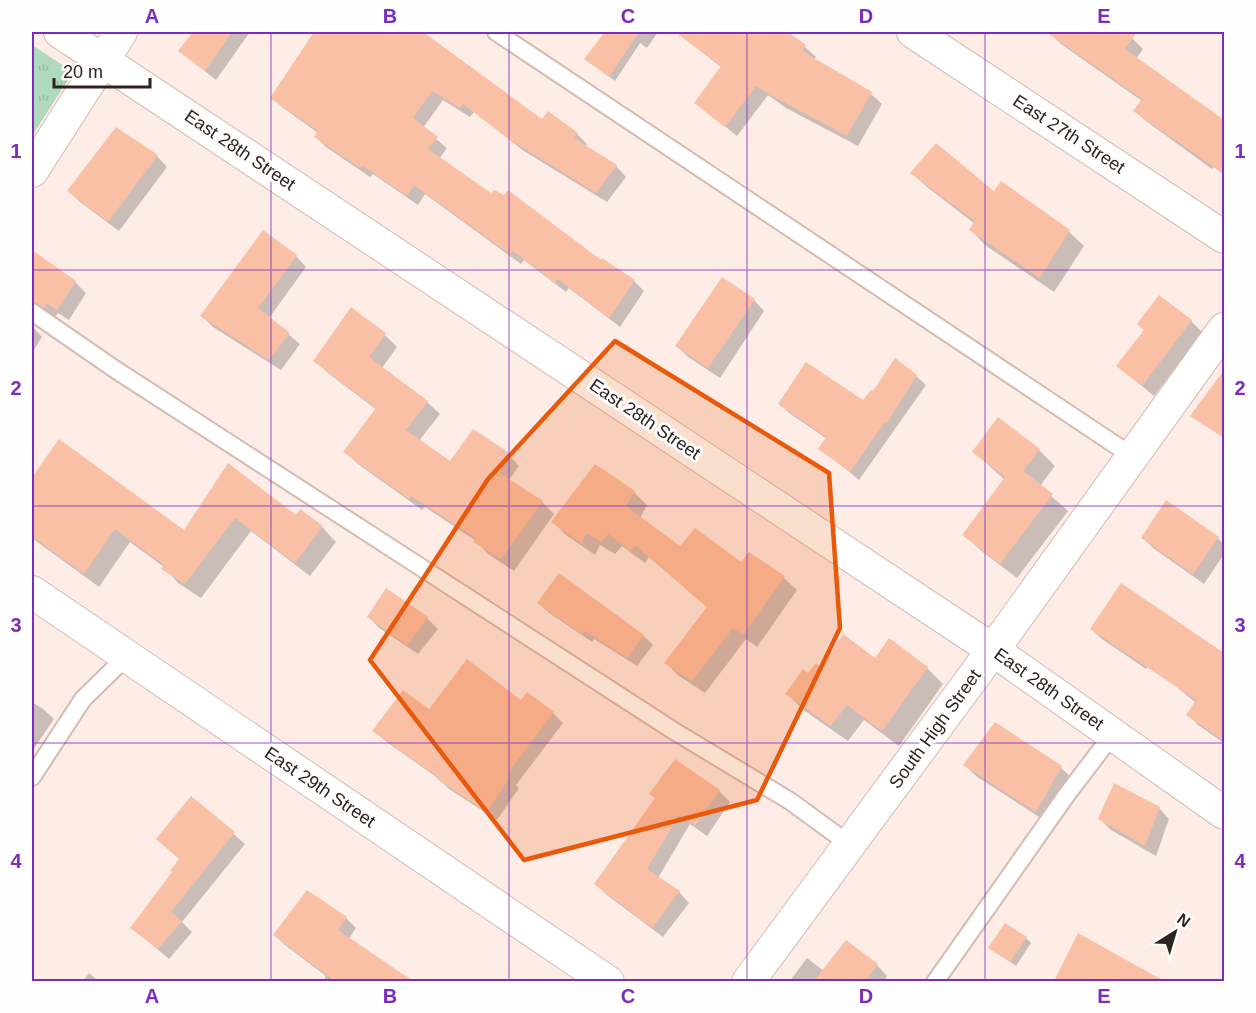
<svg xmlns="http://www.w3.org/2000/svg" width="1256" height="1013" viewBox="0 0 1256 1013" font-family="Helvetica,sans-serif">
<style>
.grass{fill:url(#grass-tufts)}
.shadow{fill:#0003}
.building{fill:#f9c0a6}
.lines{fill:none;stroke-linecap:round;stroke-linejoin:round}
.service-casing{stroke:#d5bbb0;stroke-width:20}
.minor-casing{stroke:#d5bbb0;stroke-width:34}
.service{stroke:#fff;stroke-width:16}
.minor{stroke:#fff;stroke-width:32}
.marked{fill:#e8590c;fill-opacity:0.2;stroke:#e8590c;stroke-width:4.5;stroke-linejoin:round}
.grid{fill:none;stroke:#7b2cbf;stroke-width:1.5;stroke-opacity:0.55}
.labels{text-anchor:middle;stroke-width:6;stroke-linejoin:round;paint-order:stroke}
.street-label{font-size:18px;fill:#2c231e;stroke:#fefefe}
.neatline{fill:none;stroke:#7b2cbf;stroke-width:2}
.grid-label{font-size:20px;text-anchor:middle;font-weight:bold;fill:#7b2cbf}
</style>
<defs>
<pattern id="grass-tufts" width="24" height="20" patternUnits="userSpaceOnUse" patternTransform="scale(1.5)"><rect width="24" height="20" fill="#b1d9be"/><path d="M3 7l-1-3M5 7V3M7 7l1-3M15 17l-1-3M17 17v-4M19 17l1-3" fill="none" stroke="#98baa3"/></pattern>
</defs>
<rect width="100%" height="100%" fill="#fdede6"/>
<polygon class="grass" points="32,45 73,72 32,136"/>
<g class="shadow">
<polygon points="195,32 250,32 216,80 180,51"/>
<polygon points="316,32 420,32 542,121 577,134 587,144 585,147 616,166 626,177 607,202 524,151 474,112 470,117 443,100 423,128 447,148 439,159 492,195 634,281 644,291 620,327 569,288 566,292 524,260 521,264 425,194 418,205 373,174 370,177 326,147 316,137 318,133 282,107 272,97"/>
<polygon points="607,32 658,32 647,48 640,43 615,81 586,59"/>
<polygon points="677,32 785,32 805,47 816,57 814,60 871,94 882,104 858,146 786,108 768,95 737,136 696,103 722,68"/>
<polygon points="1052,32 1123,32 1132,38 1143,49 1136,59 1224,122 1224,175 1214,167 1212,169 1146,121 1135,111 1142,101 1061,44 1050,33"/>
<polygon points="157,156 167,167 119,231 80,202 69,191"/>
<polygon points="912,173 995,193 1001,183 1069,232 1084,246 1054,292 985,245 971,230 975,224 927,187"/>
<polygon points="296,256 306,267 269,318 300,344 281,370 213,327 202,316"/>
<polygon points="39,257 75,282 86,293 69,320 58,313 55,317 45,312 34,316 33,327 42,337 32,353 32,267"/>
<polygon points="1159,297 1191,321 1202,332 1154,396 1118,366 1145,330"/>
<polygon points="754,300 764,311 720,378 688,357 677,346"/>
<polygon points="385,335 397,347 382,368 427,402 440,414 419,441 451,463 507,453 519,466 509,480 542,502 554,514 514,571 488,554 476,541 425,507 422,510 358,464 345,452 377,410 328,373 315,360"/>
<polygon points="1224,373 1224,437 1195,412"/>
<polygon points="916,376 926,385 859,480 820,448 827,439 789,413 780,404 863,402 873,393"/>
<polygon points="999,419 1039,450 1055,466 1040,486 1068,511 1017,578 980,550 964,534 1005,480 974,452"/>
<polygon points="59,441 184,532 228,465 296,517 300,511 322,527 336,542 310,576 251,531 201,598 178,583 164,567 130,542 99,587 32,538 32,480"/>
<polygon points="634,492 647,505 640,518 680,548 741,565 749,554 784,578 797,590 757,647 746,639 705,693 679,676 666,663 708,608 649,557 645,563 622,546 615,554 600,545 595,555 566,535 553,522"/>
<polygon points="1143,538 1218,538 1224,545 1224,554 1204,584 1153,548"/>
<polygon points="560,576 644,636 653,645 637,666 594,639 592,642 548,612 539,603"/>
<polygon points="369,617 427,618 438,629 418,654 379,628"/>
<polygon points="1176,625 1146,669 1102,639 1091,629"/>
<polygon points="1204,641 1224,654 1224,743 1198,725 1188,714 1196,703 1172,683"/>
<polygon points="875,660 927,668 943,684 899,746 864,720 848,741 802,709 787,693 809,675 822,669"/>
<polygon points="32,702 43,709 54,719 33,750"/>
<polygon points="521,702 553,713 563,723 516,785 519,788 497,820 449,789 439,779 384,740 374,730 430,711"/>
<polygon points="996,724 1061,768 1072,778 1047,822 976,776 965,765"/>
<polygon points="675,761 719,791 730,802 707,836 690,824 658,878 679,892 689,903 663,937 607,895 596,884 656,799 651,794"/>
<polygon points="191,798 245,844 182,922 192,932 169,959 132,928 174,872 181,860"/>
<polygon points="1159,808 1169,819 1156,856 1111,830 1100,819"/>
<polygon points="346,918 356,928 348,940 398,973 406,982 322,982 326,976 285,945 275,935"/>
<polygon points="1026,938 1031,943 1016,966 990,948"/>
<polygon points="1089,941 1151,976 1157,982 1064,982"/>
<polygon points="807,958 824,971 877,965 887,976 884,982 789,982"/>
<polygon points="89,973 99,982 82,982"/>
</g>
<g class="building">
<polygon points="193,32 232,32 205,71 178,51"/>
<polygon points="314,32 423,32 542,119 548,111 578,133 574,138 617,165 596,193 512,141 463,104 460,108 432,91 413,118 438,137 428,149 491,193 494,190 504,195 508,190 601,260 602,258 635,280 609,318 558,279 555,283 513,251 511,255 414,185 407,196 362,165 360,168 314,137 318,131 270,98"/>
<polygon points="605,32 639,32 609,77 584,59"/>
<polygon points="675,32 788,32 806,45 802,51 872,92 847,136 774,97 756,86 725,127 694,103 721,66"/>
<polygon points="1046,32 1137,32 1125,49 1224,120 1224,174 1133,111 1142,99"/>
<polygon points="116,127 158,155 108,222 67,191"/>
<polygon points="936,143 994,191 1001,181 1070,230 1040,278 969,230 975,221 910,173"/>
<polygon points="263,230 297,255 258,308 290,333 269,360 200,316"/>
<polygon points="32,250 76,281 57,310 47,303 44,308 32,302"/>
<polygon points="722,277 755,299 708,368 675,346"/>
<polygon points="1159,295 1192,320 1142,386 1116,366 1144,330 1137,324"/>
<polygon points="351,307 386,333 369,357 428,401 406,430 450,461 473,429 508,452 495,470 543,501 501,559 473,542 476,538 411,496 409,499 343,452 376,408 313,361"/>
<polygon points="895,358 917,375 887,423 885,422 850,472 818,449 826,437 778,404 806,362 863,400 871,390 873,391"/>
<polygon points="1224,370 1224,438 1190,416"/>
<polygon points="998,417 1040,449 1023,471 1053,494 1000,564 962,535 1005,477 972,452"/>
<polygon points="59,439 184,530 228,463 296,515 300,509 323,526 295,563 235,518 185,584 161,569 164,565 115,529 84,574 32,536 32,477"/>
<polygon points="595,464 635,491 626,506 680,546 695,528 741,562 749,552 785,576 743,635 733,628 692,681 664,663 707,607 635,545 631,551 608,534 602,542 586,533 582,544 551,522"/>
<polygon points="1166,500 1219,537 1193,574 1141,538"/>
<polygon points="559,573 644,635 627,658 585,631 582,634 537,603"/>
<polygon points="1121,583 1224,653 1224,741 1186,715 1196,700 1090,629"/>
<polygon points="386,588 428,617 407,645 367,617"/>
<polygon points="843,634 875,658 889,638 928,667 882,731 847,705 831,726 785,694 803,669 808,673 816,663 821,667"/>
<polygon points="467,659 521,700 527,692 554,712 507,774 510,777 487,812 437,779 438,777 372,731 403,690 429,709"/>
<polygon points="995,722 1062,766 1036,812 963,765"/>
<polygon points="675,759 720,790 695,826 679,815 647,869 680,891 652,928 594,884 655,798 649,794"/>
<polygon points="1114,783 1160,807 1145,846 1098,819"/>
<polygon points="191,796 235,832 171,912 182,921 158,949 130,928 172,872 170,871 179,859 156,839"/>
<polygon points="307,890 347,917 338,930 413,981 335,981 273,935"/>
<polygon points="1005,923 1027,937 1010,962 988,948"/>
<polygon points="1078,933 1164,981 1054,981"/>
<polygon points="846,940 878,964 866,981 814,981"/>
</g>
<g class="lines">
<defs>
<g id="service">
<polyline points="496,32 1132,456"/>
<polyline points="32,312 116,370 674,731 790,801 849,844"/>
<polyline points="32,777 83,699 127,656"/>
<polyline points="935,982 1068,793 1113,734"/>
</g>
<g id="minor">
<polyline points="60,32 993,650 1224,813"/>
<polyline points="913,32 1224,237"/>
<polyline points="32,171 121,32"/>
<polyline points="32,592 608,982"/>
<polyline points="748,982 993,650 1224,329"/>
</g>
</defs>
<use href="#service" class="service-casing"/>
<use href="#minor" class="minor-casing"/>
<use href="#service" class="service"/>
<use href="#minor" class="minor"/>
</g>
<path class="marked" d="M615,341L829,473L840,628L757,800L524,860L370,660L488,479Z"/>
<path class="grid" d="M271,32V982M509,32V982M747,32V982M985,32V982M32,270H1224M32,506H1224M32,743H1224"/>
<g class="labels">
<g class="street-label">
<text transform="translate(1069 134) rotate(33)" y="6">East 27th Street</text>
<text transform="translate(240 150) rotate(34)" y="6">East 28th Street</text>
<text transform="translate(645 419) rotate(34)" y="6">East 28th Street</text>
<text transform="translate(1049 689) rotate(35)" y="6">East 28th Street</text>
<text transform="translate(935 729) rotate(-54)" y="6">South High Street</text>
<text transform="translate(320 787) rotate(34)" y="6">East 29th Street</text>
</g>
</g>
<rect width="1256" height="1013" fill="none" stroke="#fefefe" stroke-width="66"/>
<g transform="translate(1175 932) rotate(37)" stroke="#fefefe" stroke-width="4.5" paint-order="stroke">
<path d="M0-4.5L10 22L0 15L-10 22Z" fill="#2c231e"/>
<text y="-9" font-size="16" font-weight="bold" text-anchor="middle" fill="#2c231e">N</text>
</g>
<path d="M54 78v9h96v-9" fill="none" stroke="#2c231e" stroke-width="3"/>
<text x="63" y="78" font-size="18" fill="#2c231e" stroke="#fefefe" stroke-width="4.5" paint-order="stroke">20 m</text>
<rect x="33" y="33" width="1190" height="947" class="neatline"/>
<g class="grid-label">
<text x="152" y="23">A</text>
<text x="390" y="23">B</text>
<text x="628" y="23">C</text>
<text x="866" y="23">D</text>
<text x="1104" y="23">E</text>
<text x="16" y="158">1</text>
<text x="1240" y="158">1</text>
<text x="16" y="395">2</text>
<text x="1240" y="395">2</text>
<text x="16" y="632">3</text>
<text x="1240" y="632">3</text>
<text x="16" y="868">4</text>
<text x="1240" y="868">4</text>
<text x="152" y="1003">A</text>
<text x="390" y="1003">B</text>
<text x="628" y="1003">C</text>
<text x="866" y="1003">D</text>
<text x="1104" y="1003">E</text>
</g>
</svg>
